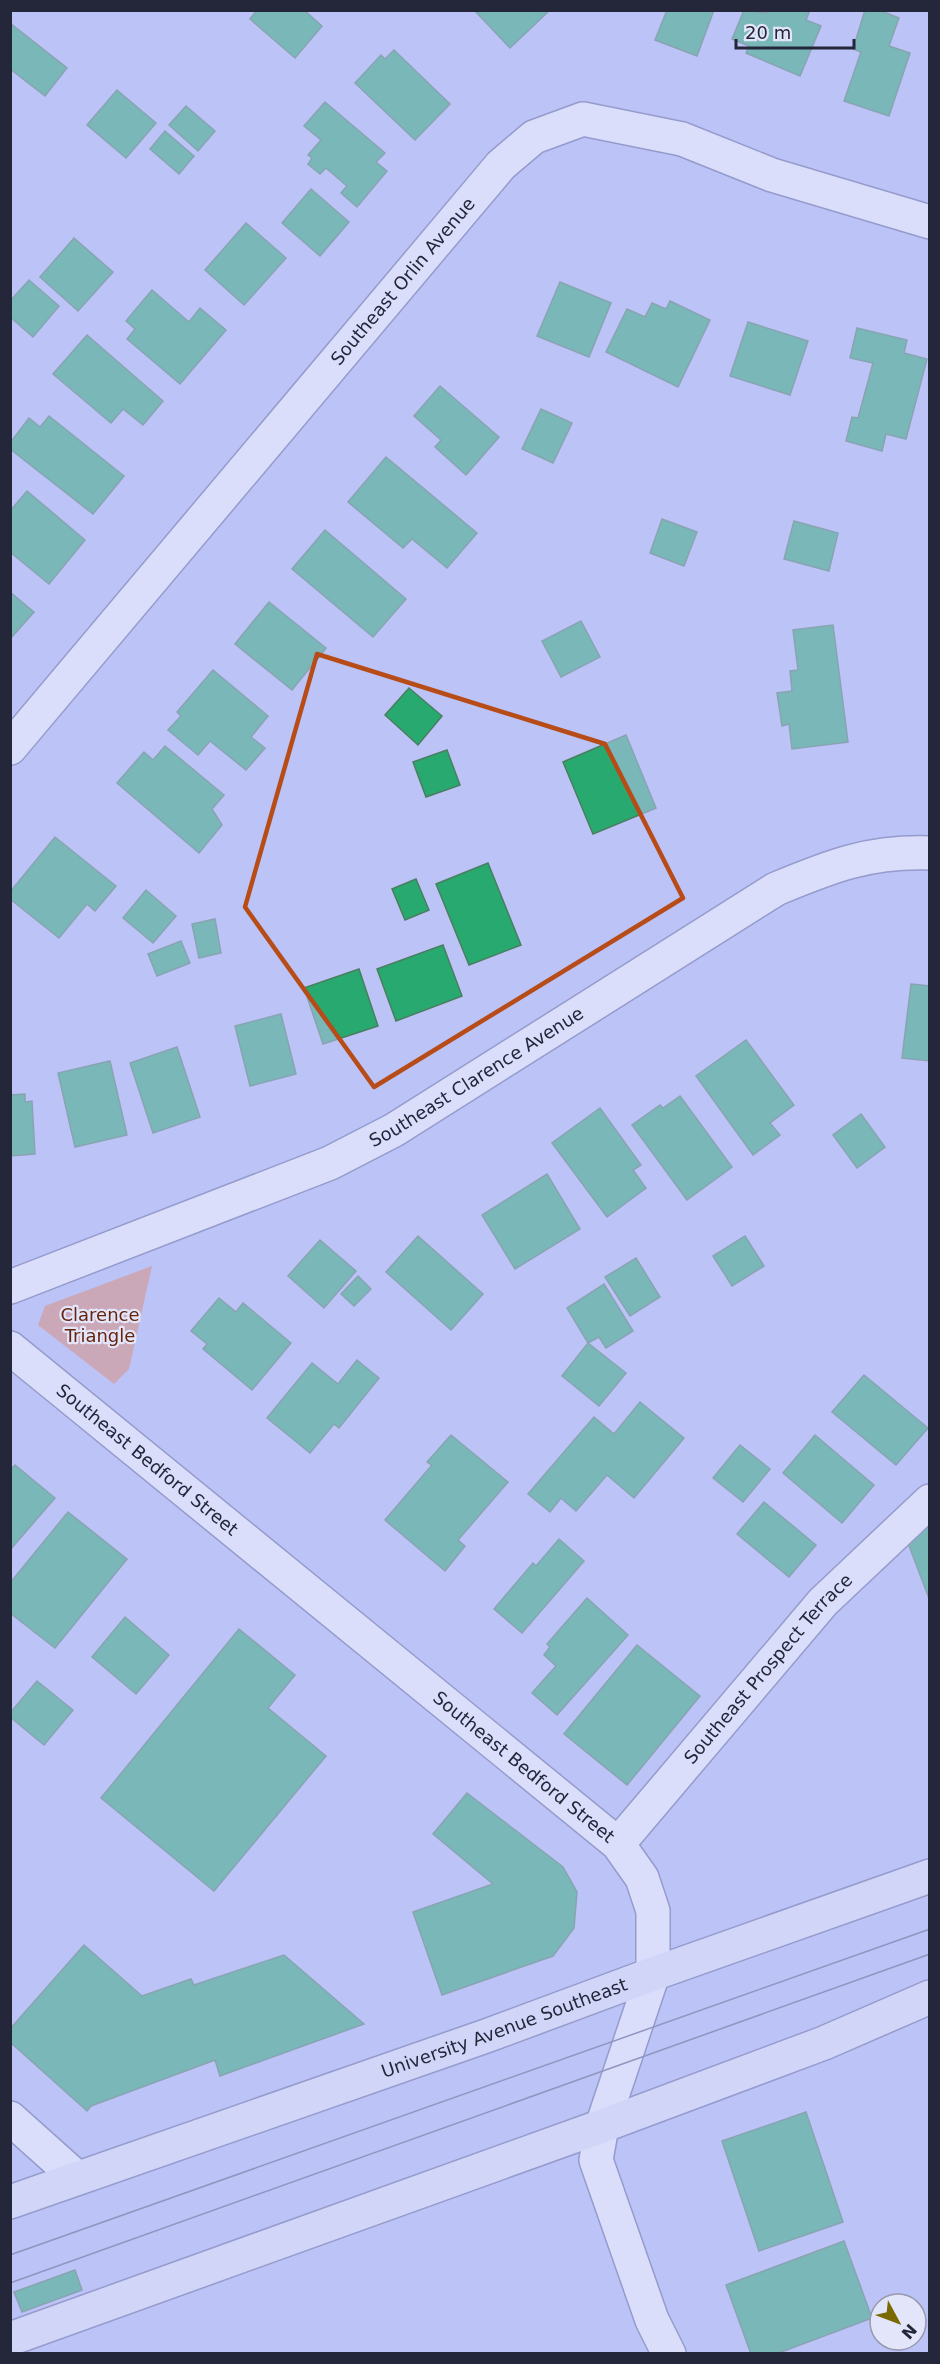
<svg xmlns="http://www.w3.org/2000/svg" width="940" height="2364" viewBox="0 0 940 2364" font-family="'DejaVu Sans',sans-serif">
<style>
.green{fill:#dc876c}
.building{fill:#28a970;stroke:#4a7e61;stroke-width:1.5}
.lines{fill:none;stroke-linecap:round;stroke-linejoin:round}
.minor-casing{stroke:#666b99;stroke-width:36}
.tertiary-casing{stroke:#666b99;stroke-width:36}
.secondary-casing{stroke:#666b99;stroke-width:36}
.minor{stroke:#fff;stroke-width:33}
.tertiary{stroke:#fff;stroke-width:33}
.secondary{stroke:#ebedfd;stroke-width:33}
.tram{stroke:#5a5e7d;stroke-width:1.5}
.marked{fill:none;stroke:#b74c18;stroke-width:4.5;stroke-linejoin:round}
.labels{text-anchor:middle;stroke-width:4.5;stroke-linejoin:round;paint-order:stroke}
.street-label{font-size:18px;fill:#24263a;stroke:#e3e6fb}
.park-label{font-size:18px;fill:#66240c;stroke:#e3e6fb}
</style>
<rect width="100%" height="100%" fill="#bcc3f6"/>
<polygon class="green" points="152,1266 129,1369 114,1384 38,1325 45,1306"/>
<g class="building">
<polygon points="257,10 304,10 322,26 295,58 250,19"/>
<polygon points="474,10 550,10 510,48"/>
<polygon points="667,10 714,10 697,56 655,40"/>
<polygon points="744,10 766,13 766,10 810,10 806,20 821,26 800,76 746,53 749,46 732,39"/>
<polygon points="865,10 879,10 899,18 889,46 910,53 889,116 844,101 861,52 853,49"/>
<polygon points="10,23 67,68 45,96 10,69"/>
<polygon points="394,50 450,104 415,140 355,83 381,55 385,59"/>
<polygon points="117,90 156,123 126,158 87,125"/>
<polygon points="325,102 385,153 376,162 387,171 357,207 341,193 347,186 326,168 320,174 308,164 312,158 308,155 321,140 304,126"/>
<polygon points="186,106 215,131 198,151 169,125"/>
<polygon points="165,131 194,156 179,174 150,149"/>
<polygon points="311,189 349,222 320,256 282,223"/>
<polygon points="246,223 286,258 244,305 205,270"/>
<polygon points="74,238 113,272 78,311 40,277"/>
<polygon points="29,280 59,306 33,337 10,317 10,301"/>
<polygon points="560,282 611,303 589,357 537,336"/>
<polygon points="152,290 189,322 200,308 226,330 180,384 127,339 135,329 126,321"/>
<polygon points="670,301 710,320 678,387 606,352 627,309 645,317 652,303 666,309"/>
<polygon points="748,322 808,341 790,395 730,376"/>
<polygon points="857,328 907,340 904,353 927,359 906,439 886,434 882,451 846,441 852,417 858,418 873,363 850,358"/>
<polygon points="87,335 163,401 143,425 123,409 111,423 53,374"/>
<polygon points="440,386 499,437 466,475 435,447 441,440 414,416"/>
<polygon points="541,409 572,423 553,463 522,449"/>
<polygon points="49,416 124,476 93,514 10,449 10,443 29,418 40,427"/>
<polygon points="386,457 477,533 447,568 412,539 403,548 348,502"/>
<polygon points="27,491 85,540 49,584 10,552 10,511"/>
<polygon points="662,519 697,532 684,566 650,553"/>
<polygon points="794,521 838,533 829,571 784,559"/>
<polygon points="325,530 406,599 373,637 292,569"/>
<polygon points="10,592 34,612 10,639"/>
<polygon points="269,602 326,648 292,690 235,644"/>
<polygon points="581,621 600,657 561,677 542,641"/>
<polygon points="833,625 848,742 792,749 789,724 782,726 777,693 792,691 790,671 798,670 793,630"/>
<polygon points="213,670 268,716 251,737 265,748 246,770 210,741 198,755 168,730 181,716 177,712"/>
<polygon points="409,688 442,716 418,745 385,715"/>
<polygon points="626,735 656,808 593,834 563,762"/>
<polygon points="165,746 224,795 212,809 222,825 199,853 117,783 144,752 153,760"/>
<polygon points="447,750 460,785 426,797 413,762"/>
<polygon points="55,837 116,886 95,911 87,904 59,938 10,899 10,892"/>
<polygon points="488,863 521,945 469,965 436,884"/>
<polygon points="416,879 429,910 405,920 392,889"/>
<polygon points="146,890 176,916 153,943 123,918"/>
<polygon points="215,919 221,953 199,958 192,924"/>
<polygon points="181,941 190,963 157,976 148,954"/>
<polygon points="443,945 462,996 396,1021 377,969"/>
<polygon points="359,969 378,1026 323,1044 304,988"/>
<polygon points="911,984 930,986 930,1061 902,1058"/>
<polygon points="281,1014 296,1074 250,1086 235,1026"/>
<polygon points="746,1040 794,1105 770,1123 780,1135 753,1155 696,1076"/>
<polygon points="177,1047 200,1117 153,1133 130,1063"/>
<polygon points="110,1061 127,1135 75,1147 58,1073"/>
<polygon points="25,1094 25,1102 32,1101 35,1154 10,1156 10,1095"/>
<polygon points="680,1096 732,1167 687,1200 632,1125 660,1105 663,1108"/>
<polygon points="600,1108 641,1165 633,1170 646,1188 607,1217 552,1143"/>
<polygon points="861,1114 885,1147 857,1168 833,1135"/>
<polygon points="547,1174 580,1229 515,1269 482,1215"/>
<polygon points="418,1236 483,1294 451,1330 386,1272"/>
<polygon points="745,1236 764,1266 732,1286 713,1256"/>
<polygon points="320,1240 356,1271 324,1308 288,1276"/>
<polygon points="636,1258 660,1297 630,1316 605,1277"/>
<polygon points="358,1276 371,1289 354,1306 341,1294"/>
<polygon points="604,1284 633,1331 606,1348 599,1337 588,1343 567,1308"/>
<polygon points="219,1298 236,1312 243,1303 291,1343 252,1390 203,1349 207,1344 191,1331"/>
<polygon points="588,1343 626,1373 599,1406 562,1376"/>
<polygon points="357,1360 379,1378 339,1428 334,1424 310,1453 267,1418 312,1363 338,1384"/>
<polygon points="864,1375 928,1428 896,1465 832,1412"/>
<polygon points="640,1402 684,1438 634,1498 607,1475 576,1511 561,1498 550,1512 528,1494 594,1417 614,1434"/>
<polygon points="451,1435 508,1482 458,1540 465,1546 445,1571 385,1520 432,1465 427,1462"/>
<polygon points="815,1435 874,1485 842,1523 783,1473"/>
<polygon points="740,1445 770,1469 743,1502 713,1478"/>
<polygon points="15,1465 55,1498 10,1550 10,1470"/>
<polygon points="764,1502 816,1545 789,1577 737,1534"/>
<polygon points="68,1512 127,1559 55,1648 10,1613 10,1583"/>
<polygon points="930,1524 930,1601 908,1543"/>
<polygon points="559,1539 584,1561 522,1633 494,1609 533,1563 536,1566"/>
<polygon points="587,1598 628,1635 557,1715 532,1693 556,1666 544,1655 550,1647 547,1644"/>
<polygon points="125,1617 169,1655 136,1694 92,1657"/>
<polygon points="239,1629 295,1675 268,1708 326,1756 214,1891 101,1798"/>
<polygon points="637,1645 700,1696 627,1785 564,1734"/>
<polygon points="37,1681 73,1710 44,1745 10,1717 10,1713"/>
<polygon points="467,1793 563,1867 577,1892 574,1928 553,1956 442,1995 413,1912 493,1884 433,1834"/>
<polygon points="84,1945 142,1996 191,1979 194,1985 284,1955 364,2024 220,2076 215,2060 91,2106 87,2111 10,2042 10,2029"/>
<polygon points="806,2112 843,2222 759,2251 722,2141"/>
<polygon points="844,2241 872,2318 776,2354 751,2354 726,2285"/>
<polygon points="75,2270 82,2290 22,2312 14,2292"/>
</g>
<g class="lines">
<defs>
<g id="minor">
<path id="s1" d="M10,748L501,165L534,137L583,119L682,139L772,175L930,222"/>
<path id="s2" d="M10,1287L330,1163L394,1130L776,889C831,866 869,851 930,853"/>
<path id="s3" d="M10,1348L618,1844L642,1878L653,1911V1974L602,2126L596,2160L652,2320L669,2354"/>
<path id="s4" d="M618,1844L823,1602L930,1501"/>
</g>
<polyline id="tertiary" points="10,2118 77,2178"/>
<g id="secondary">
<path id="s5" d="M10,2202L486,2036L653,1974L930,1876"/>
<polyline points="10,2339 602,2126 824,2043 930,1997"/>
</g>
</defs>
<use href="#minor" class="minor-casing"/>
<use href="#tertiary" class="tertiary-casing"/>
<use href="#secondary" class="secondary-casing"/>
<use href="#minor" class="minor"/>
<use href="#tertiary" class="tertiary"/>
<use href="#secondary" class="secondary"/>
<g class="tram">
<polyline points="10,2255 930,1929"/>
<polyline points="10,2283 930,1954"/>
</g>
</g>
<path d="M0 0H940V2364H0ZM317,654L605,744L683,898L374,1087L245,907Z" fill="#bcc3f6" fill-opacity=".55" fill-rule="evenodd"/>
<path class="marked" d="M317,654L605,744L683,898L374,1087L245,907Z"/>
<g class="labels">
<g class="street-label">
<text dy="6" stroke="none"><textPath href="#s1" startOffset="610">Southeast Orlin Avenue</textPath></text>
<text dy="6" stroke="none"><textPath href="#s2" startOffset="513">Southeast Clarence Avenue</textPath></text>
<text dy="6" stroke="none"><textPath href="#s3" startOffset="177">Southeast Bedford Street</textPath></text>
<text dy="6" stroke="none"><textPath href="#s4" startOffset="231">Southeast Prospect Terrace</textPath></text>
<text dy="6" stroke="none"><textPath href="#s3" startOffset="663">Southeast Bedford Street</textPath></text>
<text dy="6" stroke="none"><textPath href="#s5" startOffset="524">University Avenue Southeast</textPath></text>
</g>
<g class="park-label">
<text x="100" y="1321">Clarence<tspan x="100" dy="21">Triangle</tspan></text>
</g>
</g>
<rect width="940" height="2364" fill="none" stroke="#24263a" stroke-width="24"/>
<g transform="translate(898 2322) rotate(131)"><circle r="28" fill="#e3e6fb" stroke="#9799ae" stroke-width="1.5"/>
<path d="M0-4.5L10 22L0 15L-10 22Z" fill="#796900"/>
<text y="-9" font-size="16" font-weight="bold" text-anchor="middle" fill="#24263a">N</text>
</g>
<path d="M736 39v9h118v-9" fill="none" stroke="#24263a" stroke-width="3"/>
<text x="745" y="39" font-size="18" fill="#24263a" stroke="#e3e6fb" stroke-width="4.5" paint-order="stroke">20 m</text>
</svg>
